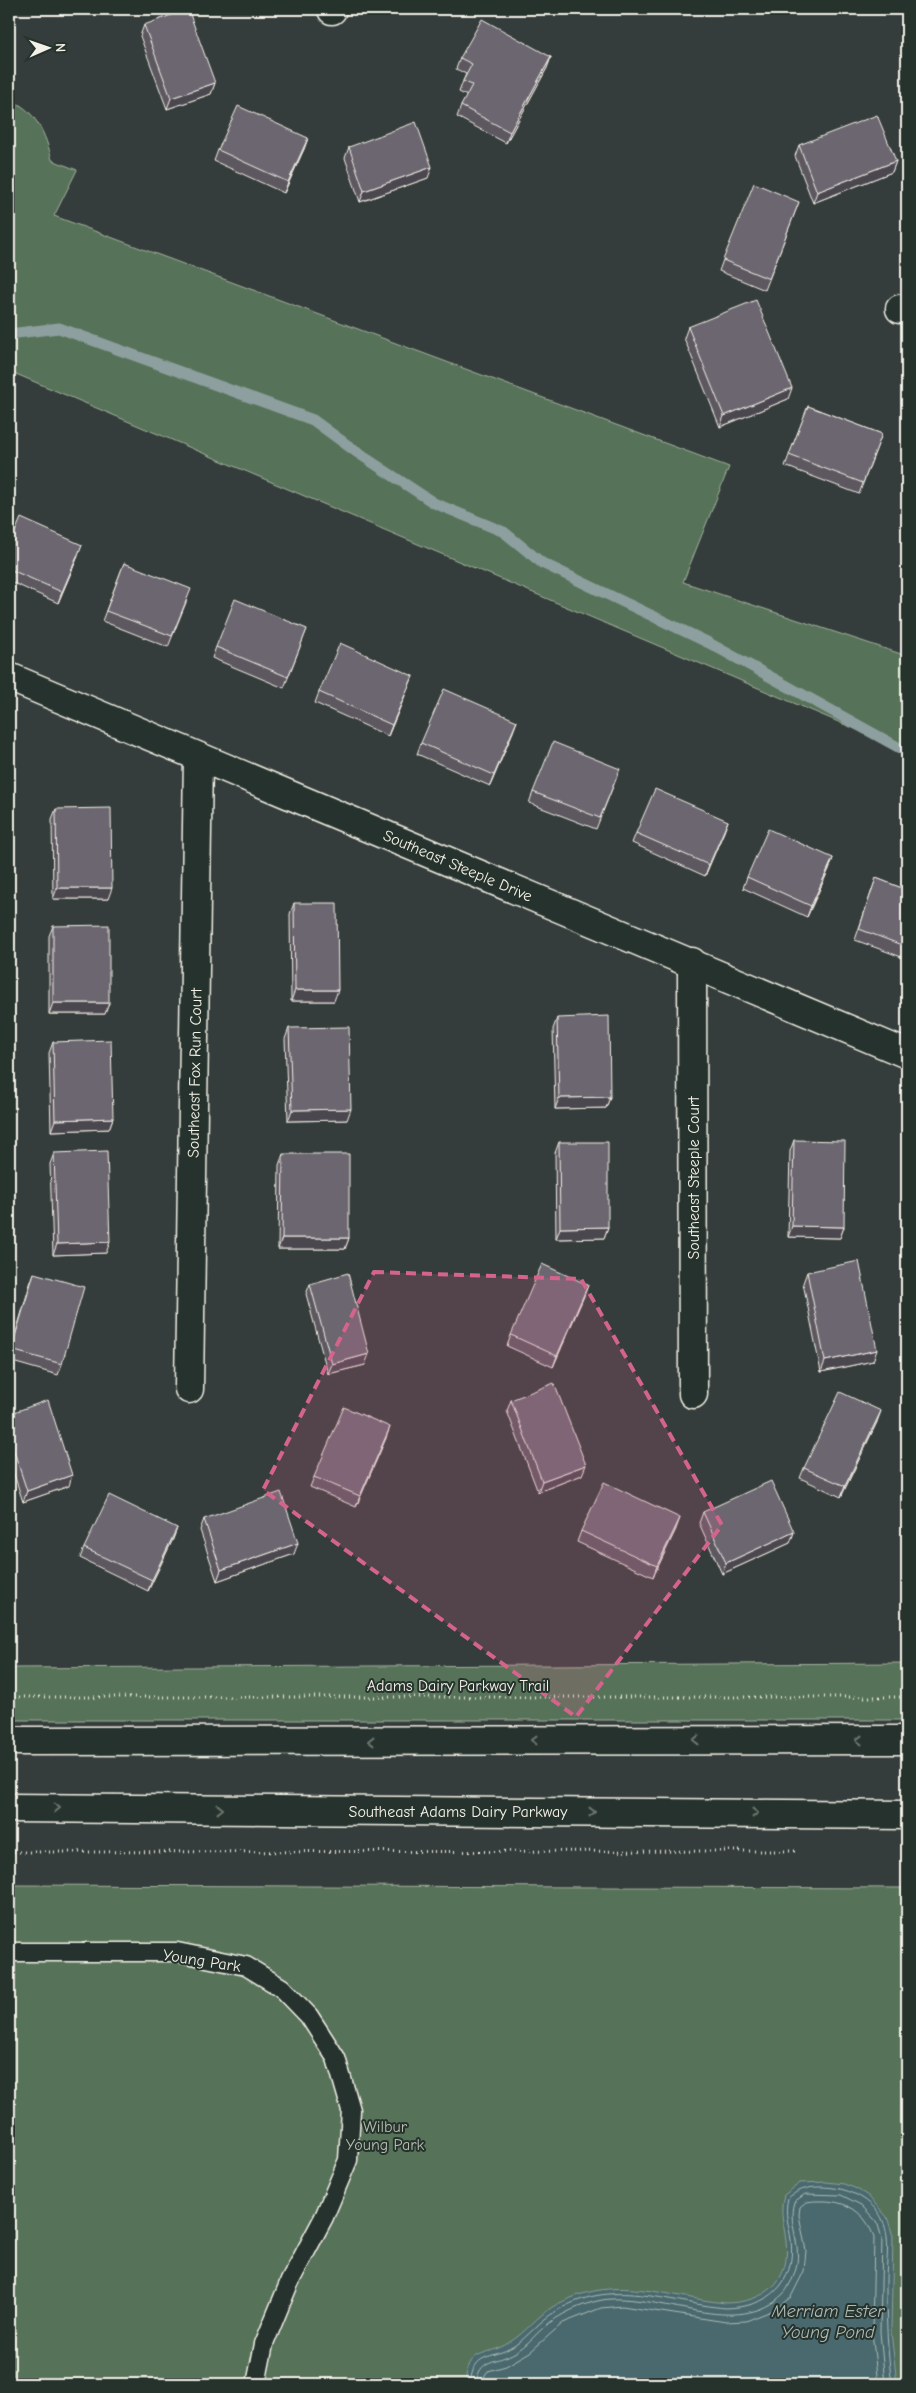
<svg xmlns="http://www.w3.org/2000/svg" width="916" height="2393" viewBox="0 0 916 2393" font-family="'Comic Neue',sans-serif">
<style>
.green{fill:#567259;stroke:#a5b2a0}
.water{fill:#48696e;stroke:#8d9f9f}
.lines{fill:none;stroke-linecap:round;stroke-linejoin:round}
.shore{stroke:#afbbb7;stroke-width:1}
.stream{stroke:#8d9f9f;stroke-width:11}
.service-casing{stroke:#f4f1e8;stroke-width:21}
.minor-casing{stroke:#f4f1e8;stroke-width:31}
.secondary-casing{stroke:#f4f1e8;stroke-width:31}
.path{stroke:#f4f1e8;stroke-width:3;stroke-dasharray:1 4;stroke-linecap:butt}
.service{stroke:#26332d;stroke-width:18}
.minor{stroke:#26332d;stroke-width:28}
.secondary{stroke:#26332d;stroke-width:28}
.wall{fill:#5d5861;stroke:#f4f1e8}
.shaded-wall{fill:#4c474f;stroke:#f4f1e8}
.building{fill:#6c6671;stroke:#f4f1e8}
.oneway{stroke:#6e766e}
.marked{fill:#d4648c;fill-opacity:0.2;stroke:#d4648c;stroke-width:4;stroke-dasharray:10 6;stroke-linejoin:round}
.labels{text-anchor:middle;stroke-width:4;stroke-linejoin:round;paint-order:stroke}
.street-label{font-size:16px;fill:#f4f1e8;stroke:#26332d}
.park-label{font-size:16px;fill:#b5beaf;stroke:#26332d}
.water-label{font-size:18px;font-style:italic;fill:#afbbb7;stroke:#26332d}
</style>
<rect width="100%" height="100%" fill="#343d3b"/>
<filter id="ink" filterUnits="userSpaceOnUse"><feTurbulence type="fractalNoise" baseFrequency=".02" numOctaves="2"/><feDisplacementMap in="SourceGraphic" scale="10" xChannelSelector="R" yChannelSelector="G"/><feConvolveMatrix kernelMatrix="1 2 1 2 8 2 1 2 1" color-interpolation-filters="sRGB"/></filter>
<g filter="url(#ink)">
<g class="green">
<path d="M9,100C35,108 46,135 52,160L77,170L54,216L729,467L683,582L907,656V751L9,371Z"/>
<polygon points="907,1663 907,1720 9,1720 9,1668"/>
<polygon points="9,1885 907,1888 907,2384 9,2384"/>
</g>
<path class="water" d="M826,2182L844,2184L857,2189L868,2196L887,2217L893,2236L891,2332L897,2384H465C469,2345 484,2359 510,2342C526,2332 537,2316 554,2306C616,2272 663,2297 726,2303C765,2302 791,2282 786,2241C784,2224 779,2212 784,2195L800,2183Z"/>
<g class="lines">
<g class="shore">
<path d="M470,2384C474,2350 490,2361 514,2346C529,2336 539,2321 555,2312C611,2276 667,2303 726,2308C768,2307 796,2285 791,2240C789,2225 784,2214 788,2198C802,2186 817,2186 834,2188C853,2190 876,2203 883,2221C891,2241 886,2261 886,2281C886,2316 887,2350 892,2384"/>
<path d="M476,2384C479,2357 496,2364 516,2352C527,2345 534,2336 544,2327C560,2314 581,2304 602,2300C659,2291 738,2341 784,2293C788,2289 789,2284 792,2280C807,2247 786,2228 794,2202L805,2194L841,2195L861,2205L877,2222L882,2238L880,2332L885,2384"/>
<path d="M483,2384L485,2375L488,2371L506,2366L530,2352L563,2323L601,2308L622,2306L726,2322L746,2321L774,2310L791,2297L804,2271L806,2251L799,2215L800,2207C806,2201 811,2201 819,2201C846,2200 866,2212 874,2238L872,2332L878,2384"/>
</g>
<polyline class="stream" points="9,334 59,328 313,420 358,453 434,503 504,532 542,563 709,643 907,752"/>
<defs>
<polyline id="service" points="9,1952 177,1952 246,1966 282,1988 309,2016 336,2058 351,2110 348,2160 324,2217 290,2281 264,2344 256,2384"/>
<g id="minor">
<polyline points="332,9 332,10"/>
<polyline points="900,309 907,309"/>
<polyline points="9,677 907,1054"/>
<polyline points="692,962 693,1394"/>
<polyline points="189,1389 198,757"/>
</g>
<g id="secondary">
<polyline points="9,1741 907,1740"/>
<polyline points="9,1808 907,1815"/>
</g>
</defs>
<use href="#service" class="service-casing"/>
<use href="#minor" class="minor-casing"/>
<use href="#secondary" class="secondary-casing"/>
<g class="path">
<polyline points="9,1697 907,1697"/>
<polyline points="9,1852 796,1851"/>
</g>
<use href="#service" class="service"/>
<use href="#minor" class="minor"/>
<use href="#secondary" class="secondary"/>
</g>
<g class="wall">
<polygon points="144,25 215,83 211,94 167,109 140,36"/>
<polygon points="551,57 547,68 506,143 457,117 461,106 467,96 459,92 463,81 466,74 456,69 460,58"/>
<polygon points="308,138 304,149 284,193 214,161 218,150"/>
<polygon points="799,145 896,161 892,172 813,203 795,156"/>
<polygon points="349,147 428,178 360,202 345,158"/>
<polygon points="799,202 765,290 719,271 723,260"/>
<polygon points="688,327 788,399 720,427 684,338"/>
<polygon points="808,406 882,434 859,494 785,466"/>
<polygon points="9,546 78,556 58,603 9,581"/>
<polygon points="124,563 187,600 168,647 102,621"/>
<polygon points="307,629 284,688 212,658 216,647"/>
<polygon points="409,686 388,736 315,703 319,692"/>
<polygon points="517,721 490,786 417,754 421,743"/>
<polygon points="616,779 596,829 529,803 533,792"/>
<polygon points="56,809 108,899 53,899 52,819"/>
<polygon points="728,821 705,876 632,843 636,833"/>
<polygon points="833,858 829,869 807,917 743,888 747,877"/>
<polygon points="876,878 907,890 907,959 855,940"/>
<polygon points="294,903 334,1001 291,1001 290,914"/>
<polygon points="53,926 109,1003 105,1014 49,1014 49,936"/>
<polygon points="557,1018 610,1097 606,1108 555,1109 553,1029"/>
<polygon points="289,1028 347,1120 288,1121 285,1039"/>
<polygon points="53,1042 113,1118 109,1129 51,1131 49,1053"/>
<polygon points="794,1140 844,1227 840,1238 788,1237 790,1151"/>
<polygon points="559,1142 608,1227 604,1238 556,1239 555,1153"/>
<polygon points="54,1153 106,1253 53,1255 50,1164"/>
<polygon points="283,1154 349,1238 345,1249 278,1249 279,1165"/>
<polygon points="807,1272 873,1361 821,1372 803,1283"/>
<polygon points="34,1273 62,1364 58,1375 9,1361 9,1356 30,1284"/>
<polygon points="310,1284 365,1365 328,1374 306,1294"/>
<polygon points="584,1296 553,1367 507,1346 511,1335"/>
<polygon points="511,1400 582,1475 538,1492 507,1411"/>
<polygon points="9,1414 69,1486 23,1502 9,1459"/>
<polygon points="877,1422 841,1497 800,1478 804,1468"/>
<polygon points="386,1438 356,1507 310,1487 314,1477"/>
<polygon points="703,1512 794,1532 790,1543 722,1574 699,1523"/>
<polygon points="204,1519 294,1554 217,1581 200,1530"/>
<polygon points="177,1528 173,1539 148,1591 80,1558 84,1548"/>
<polygon points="676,1529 653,1577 577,1542 581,1531"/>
</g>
<g class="shaded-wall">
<polygon points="551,57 547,68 506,143 510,132"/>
<polygon points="215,83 211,94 167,109 171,98"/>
<polygon points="308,138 304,149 284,193 288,182"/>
<polygon points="896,161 892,172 813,203 817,192"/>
<polygon points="432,167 428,178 360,202 364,191"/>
<polygon points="792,388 788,399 720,427 724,416"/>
<polygon points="82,545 78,556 58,603 62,592"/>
<polygon points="413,676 409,686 388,736 392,725"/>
<polygon points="517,721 513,732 490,786 494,775"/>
<polygon points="728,821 724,832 705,876 709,865"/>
<polygon points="833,858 829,869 807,917 811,906"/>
<polygon points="57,888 112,888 108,899 53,899"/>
<polygon points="295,990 338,990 334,1001 291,1001"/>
<polygon points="53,1003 109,1003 105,1014 49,1014"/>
<polygon points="610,1097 606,1108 555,1109 559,1098"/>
<polygon points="351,1109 347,1120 288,1121 292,1110"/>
<polygon points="113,1118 109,1129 51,1131 55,1120"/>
<polygon points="792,1226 844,1227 840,1238 788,1237"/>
<polygon points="608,1227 604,1238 556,1239 560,1228"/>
<polygon points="282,1238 349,1238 345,1249 278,1249"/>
<polygon points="110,1242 106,1253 53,1255 57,1244"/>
<polygon points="588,1285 584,1296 553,1367 557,1356"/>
<polygon points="877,1350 873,1361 821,1372 825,1361"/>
<polygon points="369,1354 365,1365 328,1374 332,1364"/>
<polygon points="881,1411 877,1422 841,1497 845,1486"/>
<polygon points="390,1427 386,1438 356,1507 360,1496"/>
<polygon points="586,1465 582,1475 538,1492 542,1481"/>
<polygon points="72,1475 69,1486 23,1502 27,1491"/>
<polygon points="680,1518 676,1529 653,1577 657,1566"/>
<polygon points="177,1528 173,1539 148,1591 152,1580"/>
<polygon points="794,1532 790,1543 722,1574 726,1563"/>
<polygon points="298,1543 294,1554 217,1581 221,1570"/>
</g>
<g class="building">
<polygon points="188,9 215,83 171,98 144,25"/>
<polygon points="482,19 551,57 510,132 461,106 472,85 463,81 472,64 460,58"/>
<polygon points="238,106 308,138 288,182 218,150"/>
<polygon points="877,115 896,161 817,192 799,145"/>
<polygon points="416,122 432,167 364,191 349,147"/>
<polygon points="754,183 799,202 769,279 723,260"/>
<polygon points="756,300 792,388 724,416 688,327"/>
<polygon points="808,406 882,434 863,483 789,455"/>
<polygon points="21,518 82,545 62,592 9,569 9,546"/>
<polygon points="124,563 191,589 172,636 106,611"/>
<polygon points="235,599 307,629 288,677 216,647"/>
<polygon points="340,643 413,676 392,725 319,692"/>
<polygon points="444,689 517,721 494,775 421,743"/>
<polygon points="553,742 620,769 600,818 533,792"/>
<polygon points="655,789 728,821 709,865 636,833"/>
<polygon points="111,808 112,888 57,888 56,809"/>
<polygon points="768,829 833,858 811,906 747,877"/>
<polygon points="876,878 907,890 907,947 859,929"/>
<polygon points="294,903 337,903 338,990 295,990"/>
<polygon points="109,925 109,1003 53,1003 53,926"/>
<polygon points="609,1016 610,1097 559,1098 557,1018"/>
<polygon points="349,1027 351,1109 292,1110 289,1028"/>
<polygon points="111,1040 113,1118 55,1120 53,1042"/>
<polygon points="794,1140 845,1141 844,1227 792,1226"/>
<polygon points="559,1142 608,1142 608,1227 560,1228"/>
<polygon points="107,1151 110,1242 57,1244 54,1153"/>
<polygon points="283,1154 349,1154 349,1238 282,1238"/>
<polygon points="859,1261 877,1350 825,1361 807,1272"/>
<polygon points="542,1264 588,1285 557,1356 511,1335"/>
<polygon points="34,1273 84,1287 62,1364 11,1350"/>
<polygon points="348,1273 369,1354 332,1364 310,1284"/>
<polygon points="554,1383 586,1465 542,1481 511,1400"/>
<polygon points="840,1392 881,1411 845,1486 804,1468"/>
<polygon points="48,1400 72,1475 27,1491 9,1436 9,1414"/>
<polygon points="344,1407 390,1427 360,1496 314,1477"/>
<polygon points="771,1481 794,1532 726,1563 703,1512"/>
<polygon points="604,1482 680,1518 657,1566 581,1531"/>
<polygon points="281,1492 298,1543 221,1570 204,1519"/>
<polygon points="109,1495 177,1528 152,1580 84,1548"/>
</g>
<defs><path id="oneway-chevron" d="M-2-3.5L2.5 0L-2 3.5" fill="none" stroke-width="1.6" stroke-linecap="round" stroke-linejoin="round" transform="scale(1.25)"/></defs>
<g class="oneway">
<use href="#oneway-chevron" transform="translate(534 1740) rotate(180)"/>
<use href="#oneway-chevron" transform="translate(696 1740) rotate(180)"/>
<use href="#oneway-chevron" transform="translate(859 1740) rotate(180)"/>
<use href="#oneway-chevron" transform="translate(371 1741) rotate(180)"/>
<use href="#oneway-chevron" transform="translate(57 1808)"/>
<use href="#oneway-chevron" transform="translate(220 1809)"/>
<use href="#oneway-chevron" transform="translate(592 1812)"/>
<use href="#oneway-chevron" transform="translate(755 1813)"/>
</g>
</g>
<path class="marked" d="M374,1272L581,1279L722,1525L576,1717L263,1490Z"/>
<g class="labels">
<g class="street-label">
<text transform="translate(458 865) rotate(23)" y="6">Southeast Steeple Drive</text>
<text transform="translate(194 1073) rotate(-89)" y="6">Southeast Fox Run Court</text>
<text transform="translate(693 1178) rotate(-90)" y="6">Southeast Steeple Court</text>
<text x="458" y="1691">Adams Dairy Parkway Trail</text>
<text x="458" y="1817">Southeast Adams Dairy Parkway</text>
<text transform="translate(202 1960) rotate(9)" y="6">Young Park</text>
</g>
<g class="park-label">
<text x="385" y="2132">Wilbur<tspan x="385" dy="18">Young Park</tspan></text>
</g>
<g class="water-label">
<text x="828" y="2317">Merriam Ester<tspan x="828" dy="21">Young Pond</tspan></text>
</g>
</g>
<rect width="916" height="2393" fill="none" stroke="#26332d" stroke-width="30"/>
<rect x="15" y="15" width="886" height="2363" fill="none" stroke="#f4f1e8" stroke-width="2" filter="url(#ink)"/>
<g transform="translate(48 48) rotate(88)" stroke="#26332d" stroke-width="4" paint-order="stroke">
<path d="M0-4L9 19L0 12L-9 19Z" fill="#f4f1e8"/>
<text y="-8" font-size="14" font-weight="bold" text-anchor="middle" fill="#f4f1e8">N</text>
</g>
</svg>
